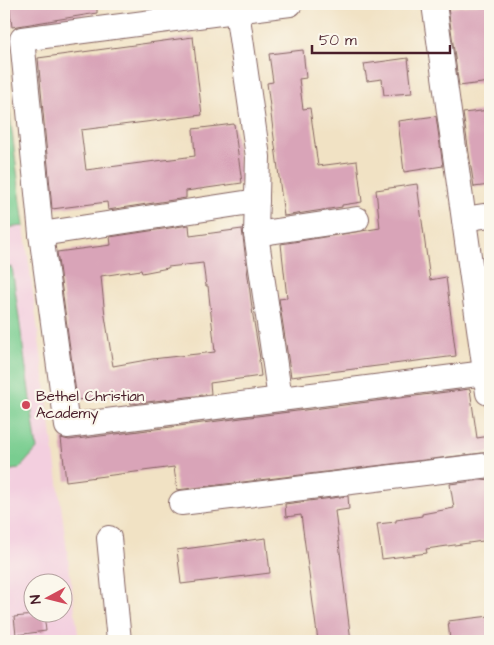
<svg xmlns="http://www.w3.org/2000/svg" width="494" height="645" viewBox="0 0 494 645" font-family="'Architects Daughter',sans-serif">
<style>
.built{fill:#f3cfdf;fill-rule:evenodd}
.green{fill:#79cd90;stroke:#62765e}
.building{fill:#d9a4b8;fill-rule:evenodd}
.lines{fill:none;stroke-linecap:round;stroke-linejoin:round}
.minor-casing{stroke:#846361;stroke-width:26}
.minor{stroke:#fff;stroke-width:24}
.poi-dot{fill:#d1495b;stroke:#fbf7ec;stroke-width:2}
.labels{text-anchor:middle;stroke-width:4.5;stroke-linejoin:round;paint-order:stroke}
.poi-label{font-size:15px;fill:#4a1f2b;stroke:#fbf7ec;text-anchor:start}
</style>
<rect width="100%" height="100%" fill="#fbf7ec"/>
<filter id="ink" filterUnits="userSpaceOnUse"><feTurbulence type="fractalNoise" baseFrequency=".02" numOctaves="2"/><feDisplacementMap in="SourceGraphic" scale="10" xChannelSelector="R" yChannelSelector="G"/><feConvolveMatrix kernelMatrix="1 2 1 2 8 2 1 2 1" color-interpolation-filters="sRGB"/></filter>
<filter id="wash" filterUnits="userSpaceOnUse"><feTurbulence type="fractalNoise" baseFrequency=".0096" numOctaves="4" result="noise"/><feDisplacementMap in="SourceGraphic" scale="20" xChannelSelector="R" yChannelSelector="G"/><feGaussianBlur stdDeviation="1.12" result="paint"/><feColorMatrix in="noise" values="0 0 0 0 0 0 0 0 0 0 0 0 0 0 0 0 0 1.4 0 .05"/><feComposite in="paint" operator="in"/></filter>
<g filter="url(#wash)">
<rect width="100%" height="100%" fill="#f1e2c4"/>
<path class="built" d="M24,226L79,641H4V228ZM32,582H62V612H32Z"/>
<g class="green">
<polygon points="4,69 24,226 4,228"/>
<polygon points="12,267 37,449 19,469 4,471 4,268"/>
</g>
<g id="blocks">
<g class="building">
<polygon points="9,4 97,4 97,13 12,27"/>
<polygon points="481,4 489,4 490,17 490,82 459,86 448,8"/>
<polygon points="193,37 202,115 81,130 86,170 195,156 193,129 234,124 242,183 186,191 186,198 108,210 107,202 52,209 38,58"/>
<polygon points="303,50 306,78 299,79 303,109 310,108 318,166 357,161 362,202 342,205 342,207 284,216 267,83 273,82 269,54"/>
<polygon points="408,58 412,93 384,95 382,79 367,81 364,64"/>
<polygon points="490,110 490,185 474,187 463,113"/>
<polygon points="436,116 443,166 404,172 398,121"/>
<polygon points="417,184 430,280 446,277 456,356 291,377 279,299 287,298 281,244 380,228 376,190"/>
<path d="M189,225L190,236L242,229L253,316L260,359L259,360L261,376L210,383L211,394L131,404L130,394L77,400L57,252L111,245L110,237ZM203,263L206,286H208L215,352L152,359L113,366L105,316L101,276L141,270L142,273L168,268V267Z"/>
<polygon points="470,389 477,438 490,436 490,452 177,490 174,467 66,481 61,438 69,440"/>
<polygon points="490,479 490,540 426,549 427,553 382,559 377,524 396,522 396,520 422,516 422,514 454,508 450,484"/>
<polygon points="348,496 349,509 335,511 351,641 318,641 301,515 286,517 285,504"/>
<polygon points="266,538 270,573 181,584 177,550"/>
<polygon points="44,614 46,631 16,635 14,617"/>
<polygon points="490,616 490,641 450,641 448,621"/>
</g>
</g>
</g>
<g filter="url(#ink)">
<use href="#blocks" fill-opacity="0" stroke="#846361" stroke-width="1"/>
<g class="lines">
<defs>
<g id="minor">
<polyline points="290,4 22,39 41,234 67,426 485,373"/>
<polyline points="434,4 488,393"/>
<polyline points="237,11 258,157 256,234 280,399"/>
<polyline points="464,219 490,215"/>
<polyline points="41,234 257,201"/>
<polyline points="256,234 357,219"/>
<polyline points="181,503 490,465"/>
<polyline points="109,538 119,641"/>
</g>
</defs>
<use href="#minor" class="minor-casing"/>
<use href="#minor" class="minor"/>
</g>
</g>
<circle class="poi-dot" cx="26" cy="405" r="5"/>
<g class="labels">
<g class="poi-label">
<text x="36" y="401">Bethel Christian<tspan x="36" dy="17">Academy</tspan></text>
</g>
</g>
<rect width="494" height="645" fill="none" stroke="#fbf7ec" stroke-width="20"/>
<g transform="translate(48 598) rotate(263)"><circle r="24" fill="#fbf7ec" stroke="#b4a19f"/>
<path d="M0-4L9 19L0 12L-9 19Z" fill="#d1495b"/>
<text y="-8" font-size="14" font-weight="bold" text-anchor="middle" fill="#4a1f2b">N</text>
</g>
<path d="M312 45v8h138v-8" fill="none" stroke="#4a1f2b" stroke-width="2.5"/>
<text x="319" y="45" font-size="15" fill="#4a1f2b" stroke="#fbf7ec" stroke-width="4" paint-order="stroke">50 m</text>
</svg>
